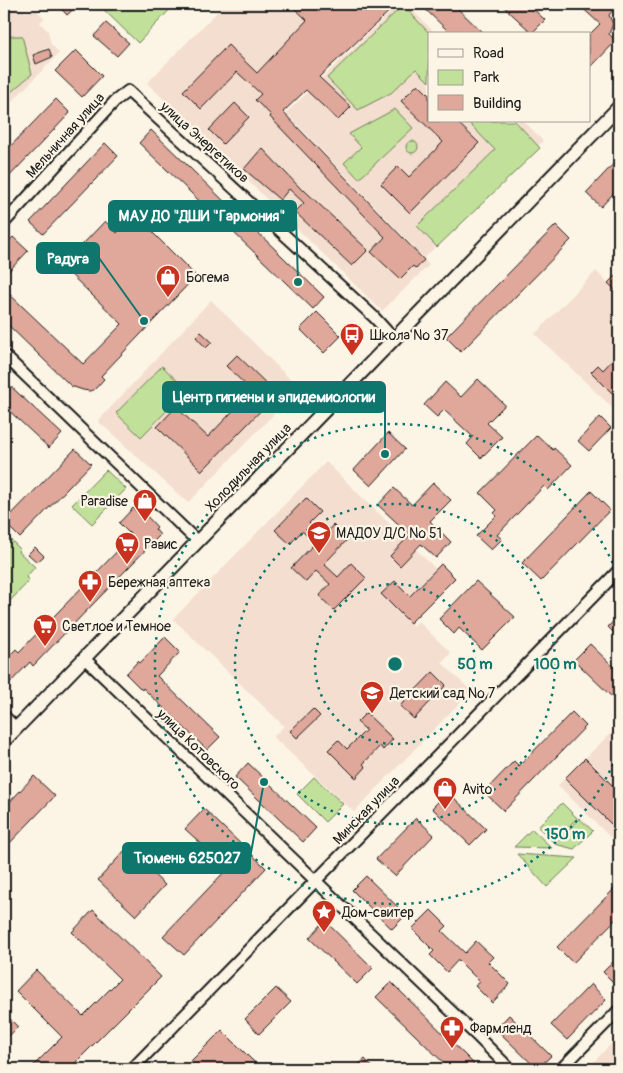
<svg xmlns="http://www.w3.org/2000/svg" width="623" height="1073" viewBox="0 0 623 1073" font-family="Pangolin,sans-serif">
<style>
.built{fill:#f4decf}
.green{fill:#c1e099;stroke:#6e7e5a}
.building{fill:#e0a79b;stroke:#1c1c1c}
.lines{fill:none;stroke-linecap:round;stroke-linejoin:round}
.minor-casing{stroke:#1c1c1c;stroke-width:14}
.tertiary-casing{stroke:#1c1c1c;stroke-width:16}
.minor{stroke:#fcf5e5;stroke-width:10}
.tertiary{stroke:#fcf5e5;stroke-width:12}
.ring{fill:none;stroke:#0f766e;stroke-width:2.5;stroke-dasharray:2.5 5}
.labels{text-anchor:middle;stroke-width:4.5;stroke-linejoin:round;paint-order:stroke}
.street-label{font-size:14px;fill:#1c1c1c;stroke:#fcf5e5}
.poi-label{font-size:14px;fill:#1c1c1c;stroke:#fcf5e5;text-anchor:start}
.centre{fill:#0f766e;stroke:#fcf5e5;stroke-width:2.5}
.ring-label{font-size:15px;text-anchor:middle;font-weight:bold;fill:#0f766e;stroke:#fcf5e5;stroke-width:4.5;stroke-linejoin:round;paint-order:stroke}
.leader{fill:none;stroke:#0f766e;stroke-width:2}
.callout-dot{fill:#0f766e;stroke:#fcf5e5;stroke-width:2}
.callout{fill:#0f766e;stroke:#0f766e;stroke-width:2}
.callout-label{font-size:15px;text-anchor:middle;font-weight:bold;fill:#fff}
</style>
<rect width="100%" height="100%" fill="#fcf5e5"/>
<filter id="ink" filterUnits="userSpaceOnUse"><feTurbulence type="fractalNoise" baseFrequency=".02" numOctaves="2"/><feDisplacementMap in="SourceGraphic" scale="10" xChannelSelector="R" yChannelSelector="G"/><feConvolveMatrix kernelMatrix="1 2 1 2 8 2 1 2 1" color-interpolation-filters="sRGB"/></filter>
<g filter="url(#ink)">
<g class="built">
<polygon points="4,4 12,4 26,12 36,10 44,18 40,23 48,31 51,44 59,53 4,110"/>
<polygon points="225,4 397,4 283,112 429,265 382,311 147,83"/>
<polygon points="399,4 406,4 436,34 429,34 429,121 524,121 543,141 424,258 286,113"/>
<polygon points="596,271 608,283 619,272 619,414 535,334"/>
<polygon points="211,300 299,388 188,503 98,421"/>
<polygon points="326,462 436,569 396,610 413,626 418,621 451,653 442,663 471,691 354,812 273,737 284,726 173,619"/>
<polygon points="619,725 619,846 558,785"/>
<polygon points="619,1035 619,1069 586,1069 591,1065"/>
</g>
<g class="green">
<polygon points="98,4 175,4 138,43"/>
<polygon points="403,5 430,34 429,82 416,69 391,93 358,110 327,78"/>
<polygon points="4,36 22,36 32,74 4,98"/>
<polygon points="395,109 413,128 359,179 344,163 361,147 349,134"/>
<polygon points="467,121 515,121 540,148 437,247 417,226 495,150"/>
<circle cx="412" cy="147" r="6"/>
<polygon points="162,366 187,390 141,437 116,413"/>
<polygon points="106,470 126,489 92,524 72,505"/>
<polygon points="4,533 20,549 18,551 35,567 26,577 29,581 9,602 4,597"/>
<polygon points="314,777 343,804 325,822 297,794"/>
<polygon points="562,803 577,818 553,842 538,827"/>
<polygon points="579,818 593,831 574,849 555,844"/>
<polygon points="532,829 552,848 514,847"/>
<polygon points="517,854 577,858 547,887"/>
</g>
<g class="building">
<polygon points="57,4 79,4 67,15"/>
<polygon points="290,4 397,4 319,77 351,107 338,120 306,90 283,112 424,260 416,269 413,266 400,279 371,252 385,237 270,117 271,115 255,100 261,94 237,72 201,109 183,91 228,45 257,73 307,20"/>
<polygon points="420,4 453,4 484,34 451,34"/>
<polygon points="501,4 528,4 545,20 532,33"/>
<polygon points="578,4 611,4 615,8 609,15 613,24 609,34 616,41 589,69 589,35 600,24"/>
<polygon points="106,23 129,43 117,56 94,36"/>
<polygon points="49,49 52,57 36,64 33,55"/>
<polygon points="76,50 102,76 82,97 55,71"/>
<polygon points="418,84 429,95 429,121 456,121 479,143 410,213 381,184 398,166 409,177 443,142 401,101"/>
<polygon points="56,99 70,113 4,182 4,153"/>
<polygon points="235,103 249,117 223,144 209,130"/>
<polygon points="151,130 228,205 216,217 139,143"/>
<polygon points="105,143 118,156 43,234 30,222"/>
<polygon points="262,148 303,191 304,190 368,250 352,266 295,212 304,203 289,189 280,200 244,169"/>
<polygon points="619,158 619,187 601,207 586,193"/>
<polygon points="135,215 196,276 101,376 104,379 94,390 89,391 83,390 71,386 4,321 4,289 83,364 122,324 62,266 105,221 117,233"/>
<polygon points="241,216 324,297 313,309 229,228"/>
<polygon points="556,225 571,240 461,352 446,337"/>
<polygon points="13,237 28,251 4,276 4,246"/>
<polygon points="619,272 619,294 608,283"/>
<polygon points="317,312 341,336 324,353 300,329"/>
<polygon points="201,332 212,342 206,348 196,337"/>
<polygon points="619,353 619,385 612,393 591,372 598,365 603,370"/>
<polygon points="237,355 277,394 202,471 157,427 176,407 208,437 252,391 226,366"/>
<polygon points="478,379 505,405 487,423 502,437 481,458 467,444 473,437 444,410 437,417 424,405 445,382 461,397"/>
<polygon points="4,380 62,434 49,448 4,406"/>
<polygon points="600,417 611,428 589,451 578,441"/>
<polygon points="388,433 405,449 371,486 354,470"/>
<polygon points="537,435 553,450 554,448 572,465 548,490 544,486 497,535 502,539 491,550 476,536 496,516 494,513 497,510 480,493"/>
<polygon points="75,449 91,464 20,538 4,522"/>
<polygon points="433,483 451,500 430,521 451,542 436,558 421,544 400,566 390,556 410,535 378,505 394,488 412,505"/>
<polygon points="591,491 610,510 541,581 522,563"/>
<polygon points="306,498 320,512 309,523 323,536 333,525 348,539 324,564 338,577 351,563 366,578 334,610 319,596 330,584 316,571 306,582 291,568 315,543 302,531 290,544 275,530"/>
<polygon points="133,508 140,515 143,512 157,527 155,529 160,535 33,666 30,662 4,689 4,661 16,649 19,652 132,536 119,523"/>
<polygon points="35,547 44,556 37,562 28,554"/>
<polygon points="441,564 455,578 410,623 381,594 395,581 410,596"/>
<polygon points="476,581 515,617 482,650 459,628 454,634 439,619"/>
<polygon points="619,615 619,638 608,627"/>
<polygon points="165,637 180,652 157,676 220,737 207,750 143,688 142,690 126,674 138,661 140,663"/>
<polygon points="590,644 619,672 619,691 613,698 574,660"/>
<polygon points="433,672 446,685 414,719 400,706"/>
<polygon points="313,709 320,716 297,738 290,731"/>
<polygon points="572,712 586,726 504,811 484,792 514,761 519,766"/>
<polygon points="366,713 393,739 383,750 380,746 363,764 366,767 356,778 328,750 338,740 347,749 366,730 357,722"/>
<polygon points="585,758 619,792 619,816 611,824 565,778"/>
<polygon points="248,763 316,828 303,842 235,777"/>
<polygon points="34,776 55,796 8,845 4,841 4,808"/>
<polygon points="448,792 486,829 470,845 432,808"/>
<polygon points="204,809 266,868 184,955 163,936 228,868 185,829"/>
<polygon points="416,818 434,835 395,876 376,859"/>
<polygon points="126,849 165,885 136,916 98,880"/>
<polygon points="366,876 406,915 392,929 352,890"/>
<polygon points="619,884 619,916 573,963 557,947"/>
<polygon points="93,910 161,977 69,1069 30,1069 62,1037 16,991 36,970 83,1016 120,979 72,932"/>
<polygon points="431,910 447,926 442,931 465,953 476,941 493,957 488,962 510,984 492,1003 475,986 480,982 458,960 447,972 430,955 434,951 412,929"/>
<polygon points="325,921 373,968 357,984 309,938"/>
<polygon points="614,961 619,966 619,979 615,984 603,972"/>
<polygon points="391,982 474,1064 469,1069 450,1069 376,997"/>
<polygon points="591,984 606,1000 567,1040 551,1025"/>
<polygon points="276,988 291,1002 259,1034 245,1019"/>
<polygon points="4,1013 18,1027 4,1041"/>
<polygon points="509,1015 551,1056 537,1069 496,1029"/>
<polygon points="222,1030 251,1059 262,1069 183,1069"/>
<polygon points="365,1059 374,1069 354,1069"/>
</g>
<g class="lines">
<defs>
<g id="minor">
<polyline points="4,223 115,101 128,91 374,317 394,339"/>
<polyline points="4,355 197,541"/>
<polyline points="84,658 477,1036 510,1069"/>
<polyline points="4,716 16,728"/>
<polyline points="132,1069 619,570"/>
<polyline points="561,1069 619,1010"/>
</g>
<polyline id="tertiary" points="4,741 619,107"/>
</defs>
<use href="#minor" class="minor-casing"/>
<use href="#tertiary" class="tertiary-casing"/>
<use href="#minor" class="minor"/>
<use href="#tertiary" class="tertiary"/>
</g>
</g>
<g class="ring">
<circle cx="395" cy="664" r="80"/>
<circle cx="395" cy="664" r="160"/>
<path d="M619 750A240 240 0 1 1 619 578"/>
</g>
<defs>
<symbol id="shop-pin" viewBox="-11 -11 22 30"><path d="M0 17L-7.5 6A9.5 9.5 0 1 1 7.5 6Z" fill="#c8321e" stroke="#fcf5e5"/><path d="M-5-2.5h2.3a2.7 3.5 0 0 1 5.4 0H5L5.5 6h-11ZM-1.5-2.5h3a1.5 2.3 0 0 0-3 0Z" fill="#fff"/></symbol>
<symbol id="bus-pin" viewBox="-11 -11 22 30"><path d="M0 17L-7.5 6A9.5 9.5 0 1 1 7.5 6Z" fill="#c8321e" stroke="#fcf5e5"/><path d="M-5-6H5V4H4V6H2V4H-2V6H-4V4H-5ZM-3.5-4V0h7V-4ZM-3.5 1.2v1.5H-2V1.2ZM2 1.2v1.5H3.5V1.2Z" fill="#fff"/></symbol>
<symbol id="school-pin" viewBox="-11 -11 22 30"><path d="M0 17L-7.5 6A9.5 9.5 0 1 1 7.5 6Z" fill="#c8321e" stroke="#fcf5e5"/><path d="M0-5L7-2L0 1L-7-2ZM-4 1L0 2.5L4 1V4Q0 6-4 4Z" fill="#fff"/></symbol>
<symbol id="supermarket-pin" viewBox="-11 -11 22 30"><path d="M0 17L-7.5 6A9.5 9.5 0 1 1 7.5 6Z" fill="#c8321e" stroke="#fcf5e5"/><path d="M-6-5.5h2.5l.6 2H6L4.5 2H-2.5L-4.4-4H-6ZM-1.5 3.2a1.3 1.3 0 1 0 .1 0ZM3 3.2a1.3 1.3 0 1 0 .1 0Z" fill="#fff"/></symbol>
<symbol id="pharmacy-pin" viewBox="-11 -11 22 30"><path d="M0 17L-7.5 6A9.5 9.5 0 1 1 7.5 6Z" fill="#c8321e" stroke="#fcf5e5"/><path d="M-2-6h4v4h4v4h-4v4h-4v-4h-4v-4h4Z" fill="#fff"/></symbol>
<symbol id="sight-pin" viewBox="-11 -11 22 30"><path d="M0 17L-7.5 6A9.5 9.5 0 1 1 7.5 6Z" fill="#c8321e" stroke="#fcf5e5"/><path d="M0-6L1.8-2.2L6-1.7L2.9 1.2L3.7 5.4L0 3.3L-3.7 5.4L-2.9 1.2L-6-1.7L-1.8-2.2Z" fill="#fff"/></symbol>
</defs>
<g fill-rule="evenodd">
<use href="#shop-pin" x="154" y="263" width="28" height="38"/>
<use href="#bus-pin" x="338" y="321" width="28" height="38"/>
<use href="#shop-pin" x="131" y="487" width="28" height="38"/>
<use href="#school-pin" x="305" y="519" width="28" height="38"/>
<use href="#supermarket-pin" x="113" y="530" width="28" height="38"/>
<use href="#pharmacy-pin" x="76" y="568" width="28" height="38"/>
<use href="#supermarket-pin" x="31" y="612" width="28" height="38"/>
<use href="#school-pin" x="358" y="679" width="28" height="38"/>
<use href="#shop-pin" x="431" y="775" width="28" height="38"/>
<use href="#sight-pin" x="310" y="898" width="28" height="38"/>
<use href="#pharmacy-pin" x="438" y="1014" width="28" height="38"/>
</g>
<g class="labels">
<g class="street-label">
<text transform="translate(65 135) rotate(-48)" y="5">Мельничная улица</text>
<text transform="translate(205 142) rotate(42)" y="5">улица Энергетиков</text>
<text transform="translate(248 467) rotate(-46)" y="5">Холодильная улица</text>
<text transform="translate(199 749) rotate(44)" y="5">улица Котовского</text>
<text transform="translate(366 810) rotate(-46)" y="5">Минская улица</text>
</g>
<g class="poi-label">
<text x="186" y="282">Богема</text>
<text x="370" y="340">Школа № 37</text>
<text x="128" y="506" text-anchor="end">Paradise</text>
<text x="336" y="538">МАДОУ Д/С № 51</text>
<text x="144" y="549">Равис</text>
<text x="108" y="587">Бережная аптека</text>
<text x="62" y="631">Светлое и Темное</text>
<text x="390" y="698">Детский сад № 7</text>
<text x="462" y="794">Avito</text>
<text x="342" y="917">Дом-свитер</text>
<text x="470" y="1033">Фармленд</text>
</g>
</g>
<circle cx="395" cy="664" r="8" class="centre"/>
<g class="ring-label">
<text x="475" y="669">50 m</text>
<text x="555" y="669">100 m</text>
<text x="565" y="839">150 m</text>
</g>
<path class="leader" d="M298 282L296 216M144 321L99 258M385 454L385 397M264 782L250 858"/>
<g class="callout-dot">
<circle cx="298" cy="282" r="5"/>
<circle cx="144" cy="321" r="5"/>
<circle cx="385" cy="454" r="5"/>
<circle cx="264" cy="782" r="5"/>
</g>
<g class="callout">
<rect x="109" y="201" width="187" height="30" rx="5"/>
<rect x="37" y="243" width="62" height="30" rx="5"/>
<rect x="163" y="382" width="222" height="30" rx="5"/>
<rect x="123" y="843" width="127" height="30" rx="5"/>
</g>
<g class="callout-label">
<text x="202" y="221">МАУ ДО "ДШИ "Гармония"</text>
<text x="68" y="264">Радуга</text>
<text x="274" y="402">Центр гигиены и эпидемиологии</text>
<text x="187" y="863">Тюмень 625027</text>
</g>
<rect width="623" height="1073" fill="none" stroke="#fcf5e5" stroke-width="20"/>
<rect x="10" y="10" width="603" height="1053" fill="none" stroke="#1c1c1c" stroke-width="2" filter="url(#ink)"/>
<rect x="428" y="32" width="162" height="90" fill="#fcf5e5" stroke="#a29e95"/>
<rect x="438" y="49" width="25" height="8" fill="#fcf5e5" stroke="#a29e95"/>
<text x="473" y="58" font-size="15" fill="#1c1c1c">Road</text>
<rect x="438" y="70" width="25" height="15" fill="#c1e099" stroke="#a29e95"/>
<text x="473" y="82" font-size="15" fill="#1c1c1c">Park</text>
<rect x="438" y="95" width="25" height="15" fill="#e0a79b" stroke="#a29e95"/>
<text x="473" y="108" font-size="15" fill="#1c1c1c">Building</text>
</svg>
